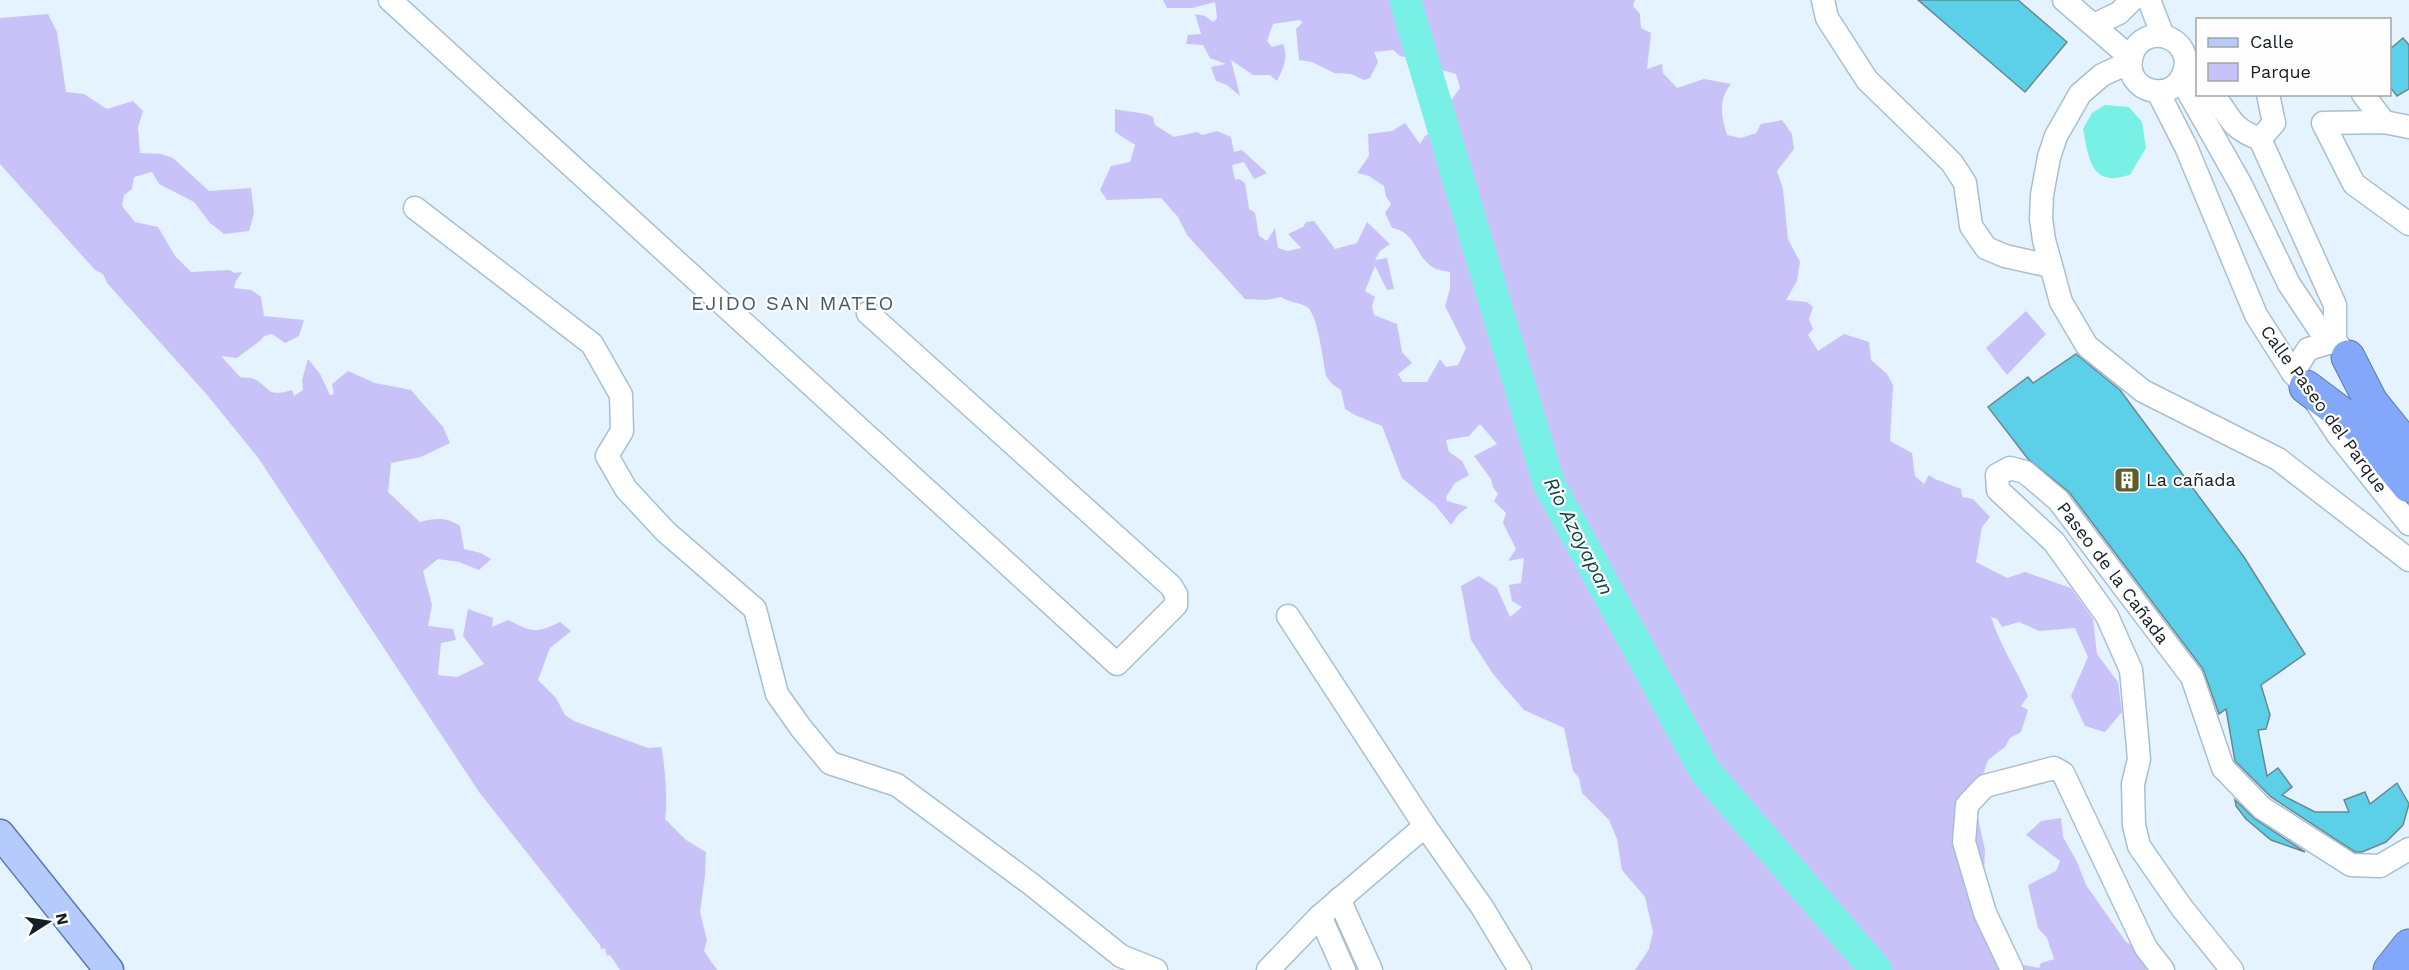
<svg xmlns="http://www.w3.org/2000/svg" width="2409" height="970" viewBox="0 0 2409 970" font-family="'Work Sans',sans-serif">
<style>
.green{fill:#c9c2f9}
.water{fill:#78f0e5}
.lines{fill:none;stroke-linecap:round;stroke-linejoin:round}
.river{stroke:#78f0e5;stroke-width:32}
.building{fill:#5bd0e8;stroke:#6b888f;stroke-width:1.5}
.minor-casing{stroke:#a8bfd0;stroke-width:25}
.major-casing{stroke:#5d78af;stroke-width:31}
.highway-casing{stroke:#5d78af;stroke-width:35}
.minor{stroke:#fff;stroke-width:22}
.major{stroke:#b5cbfc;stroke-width:28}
.highway{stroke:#83a8fa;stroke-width:33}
.labels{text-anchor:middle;stroke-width:4.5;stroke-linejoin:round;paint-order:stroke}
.street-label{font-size:18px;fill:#161f25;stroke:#fefefe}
.poi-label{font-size:18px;fill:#161f25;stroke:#fefefe;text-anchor:start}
.neighbourhood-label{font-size:20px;letter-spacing:1.5px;fill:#455a68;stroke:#fefefe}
.water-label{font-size:20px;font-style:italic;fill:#0f4642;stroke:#fefefe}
</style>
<rect width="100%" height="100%" fill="#e5f3fe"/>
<g class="green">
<path d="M1163,0H1635L1633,6L1640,14L1641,28L1651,33L1647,69L1662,64L1663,73L1677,88L1704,79L1731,84C1718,100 1721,116 1727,135L1741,138L1756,133L1761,124L1782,120L1792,134L1794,149L1777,171L1783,189L1788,239L1800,262L1797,281L1786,300L1807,302L1813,307L1809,319L1813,329L1808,335L1818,351L1844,334L1869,342L1871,360L1887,374L1893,385L1890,441L1912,453L1915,476L1924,484L1929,475L1935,479L1961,489L1962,497L1973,499L1990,517L1982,527L1976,562L2007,578L2025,572L2071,588L2093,619L2097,654L2118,682L2122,712L2105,732L2085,726L2071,696L2088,657L2075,628L2039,631L2019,622L2002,627L1997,619L1991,617C2000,645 2016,669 2028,696L2021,706L2028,710L2021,732L2010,738L2005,747L1988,760L1981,781L1978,818L1985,850L1984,873L1998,917L2008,933L2001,942L2019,964L2039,968L2041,963L2054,959L2047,938L2038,928L2028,885L2056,871L2060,861L2026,835L2041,821L2061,818L2063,837L2077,862L2086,885L2126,942L2141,950L2160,970H1635L1649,949L1653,932L1645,897L1622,870L1617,839L1609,820L1582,793L1579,778L1573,771L1564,728L1524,710L1493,674L1471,640L1461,586L1479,576L1497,588L1510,617L1522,607L1512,601L1509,585L1521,583L1524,558L1508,561L1516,549L1503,523L1506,513L1494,501L1498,494L1493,487L1491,479L1474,456L1497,444L1480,424L1469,436L1446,440L1449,452L1462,461L1469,475L1455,483L1446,497L1447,501L1468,507L1458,515L1451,525L1436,506L1402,478L1382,426L1355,415L1345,409L1341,390L1332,384L1326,376C1323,362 1318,314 1307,307C1300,302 1290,303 1281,297L1266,300L1245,299L1187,235L1178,217L1161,198L1107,200L1100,190L1111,166L1130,162L1135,145L1115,132V109C1126,112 1145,112 1153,117L1155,125L1174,137L1197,132L1202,135L1217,131L1231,137L1234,152L1242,150L1267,173L1254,179L1244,162L1232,165L1235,180L1239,179L1245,183L1249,209L1255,213L1259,236L1267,241L1275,228L1278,248L1288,251L1301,248L1288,234L1303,227L1306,222L1314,221L1335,249L1357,243L1367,222L1390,244L1380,251L1375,260L1387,258L1394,289L1387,290L1375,266L1365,291L1375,297L1372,306L1374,315L1397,324L1402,352L1412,363L1398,374L1403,382H1427L1440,359L1446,367L1458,365L1466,348L1445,306L1450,289V272C1445,271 1437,270 1432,267C1414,254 1417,233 1392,228L1385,213L1391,204L1386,197L1384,186L1369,176L1357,173L1369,156L1368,134L1392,131L1405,123L1420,144L1425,136L1443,127L1445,109L1460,88L1456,74L1431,67L1418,78L1410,72L1409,58L1400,56L1393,50L1374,52L1378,62L1370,78L1364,80L1351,74L1334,73L1312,62L1299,60L1296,29L1303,22L1299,20L1273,24L1267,41L1272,47L1283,44C1288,57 1284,68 1277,81L1270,75H1253L1231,60L1240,96L1227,85L1216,81L1211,67L1226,64L1210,58L1203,45L1186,44L1188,35L1201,34L1195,14L1205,16L1213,22L1217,18L1215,2L1192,8H1167Z"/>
<path d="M48,14L57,32L66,92L84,94L107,109L133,101L143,111L138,127L140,153L161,154L173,158L209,191L251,188L254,213L249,231L224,234L210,223L194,202L159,184L152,172L134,177L132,189L124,195L122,206L135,222L158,227L175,256L191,272L230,270L234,273L242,272L236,281L234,288L251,290L261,297L264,316L304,320L299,336L285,343L272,334L264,336L261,340L237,358L221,356L240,377C244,378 250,377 254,379C272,388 265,398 292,390L294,396L303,390L302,380L308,359L320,374L330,395L334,394L332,384L348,371L375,383L411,390L443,427L450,443L421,457L391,463L388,492L420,522C435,518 447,517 460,526L464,549L481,553L491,559L479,570L459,562L438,559L423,571L432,605L428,626L453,629L456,640L441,643L438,675L457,677L484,664L463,636L468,609L493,618L492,627L508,620C532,632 535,634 560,622L571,631L550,648L538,680L556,698L565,715L574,721L648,748L661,747C665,761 668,806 665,819L686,840L706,852L705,876L700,912L707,940L704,951L717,970H620L610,955L607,956L605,948L601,949L600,945L479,792L259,459L208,396L107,283L103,274L95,270L0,164V18Z"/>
<polygon points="2026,311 2046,334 2007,375 1986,348"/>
</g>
<path class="water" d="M2105,105L2129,107L2142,122L2146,148L2130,175C2124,176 2116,179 2110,178C2088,176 2087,146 2083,129L2092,113Z"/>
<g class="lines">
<polyline class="river" points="1405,0 1549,484 1705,771 1876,970"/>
</g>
<g class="building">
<polygon points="1918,0 2018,0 2067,42 2025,92"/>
<polygon points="2403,38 2409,45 2409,89 2397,96 2390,87 2390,49"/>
<polygon points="2076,354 2120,390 2244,557 2305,654 2261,685 2270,715 2266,729 2258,730 2267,776 2278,768 2292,787 2282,795 2315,812 2349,812 2344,800 2365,792 2370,804 2397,783 2409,804 2403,825 2386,842 2362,852 2355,852 2271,797 2235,761 2226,709 2219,714 2203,669 2069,492 2028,459 1988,407 2028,377 2033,383"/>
<polygon points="2235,800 2255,819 2305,852 2271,840 2246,819 2236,806"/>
</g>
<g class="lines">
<defs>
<g id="minor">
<polyline points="390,0 1117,664 1176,605 1176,594 1171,586 868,313"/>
<polyline points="1823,0 1827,18 1867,80 1938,149 1952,163 1965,183 1971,226 1986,248 2005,256 2050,266"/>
<polyline points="2064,0 2131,58"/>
<polyline points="2149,0 2163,36"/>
<polyline points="2094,25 2119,13 2132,0"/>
<polyline points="2130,62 2102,75 2080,94 2056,136 2049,157 2042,195 2041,219 2044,240 2061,302 2087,346 2143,391 2278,459 2409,560"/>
<path d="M2186,62C2182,109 2120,94 2132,55C2134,48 2140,41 2147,38C2160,32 2176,38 2183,51C2185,56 2185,60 2188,64C2191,68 2195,70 2198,74"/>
<polyline points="2181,79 2241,185 2289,284 2319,329 2335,341 2357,367"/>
<polyline points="2158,92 2186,147 2256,315 2293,373 2306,387 2338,435 2409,524"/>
<path d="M2213,94C2231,118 2230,128 2260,139L2335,305V341L2308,349L2293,373"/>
<polyline points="2363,94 2384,122"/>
<polyline points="2409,127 2384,122 2323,123 2354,184 2409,224"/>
<polyline points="2260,139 2274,123 2268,94"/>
<polyline points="415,208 592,344 621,395 622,431 607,456 626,489 666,532 755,609 777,694 801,728 830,763 897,785 1031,884 1121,956 1156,970"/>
<polyline points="1288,616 1425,826 1482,907 1520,970"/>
<polyline points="1339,899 1371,970"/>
<polyline points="1320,916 1344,970"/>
<polyline points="1268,970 1320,916 1425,826"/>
<polyline points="2012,970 1985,913 1964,842 1967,805 1985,786 2054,768 2063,773 2146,948 2163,970"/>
<polyline points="2232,970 2182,908 2139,846 2134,825 2133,784 2139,759 2131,670 2107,616 2054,542 1998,490 1997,475 2010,468 2025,472 2058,500 2192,677 2223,768 2262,808 2351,865 2380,866 2409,849"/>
</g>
<polyline id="major" points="0,834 109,970"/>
<g id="highway">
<polyline points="2348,357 2371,402 2409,449"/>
<polyline points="2306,387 2362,429 2409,486"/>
<polyline points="2390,970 2409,946"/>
</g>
</defs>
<use href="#minor" class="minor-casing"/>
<use href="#major" class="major-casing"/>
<use href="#highway" class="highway-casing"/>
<use href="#minor" class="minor"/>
<use href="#major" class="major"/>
<use href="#highway" class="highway"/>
</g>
<defs>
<symbol id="building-square" viewBox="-11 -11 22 22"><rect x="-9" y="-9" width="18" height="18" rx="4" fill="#5d5e2b" stroke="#fefefe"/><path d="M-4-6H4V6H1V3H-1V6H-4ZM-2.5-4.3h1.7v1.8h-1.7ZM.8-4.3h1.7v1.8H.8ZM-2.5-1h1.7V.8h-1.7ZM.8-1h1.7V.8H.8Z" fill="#fff"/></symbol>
</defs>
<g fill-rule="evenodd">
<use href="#building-square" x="2112" y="465" width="30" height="30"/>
</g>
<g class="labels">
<g class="street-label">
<text transform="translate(2324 409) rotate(54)" y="6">Calle Paseo del Parque</text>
<text transform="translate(2113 573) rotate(53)" y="6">Paseo de la Cañada</text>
</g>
<g class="poi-label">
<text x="2146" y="486">La cañada</text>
</g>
<g class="neighbourhood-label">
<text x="793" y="310">EJIDO SAN MATEO</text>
</g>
<g class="water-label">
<text transform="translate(1579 536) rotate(63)" y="7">Rio Azoyapan</text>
</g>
</g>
<rect x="2196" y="18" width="195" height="78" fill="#fefefe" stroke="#a1a5a7" stroke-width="1.5"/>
<rect x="2208" y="38" width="30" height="9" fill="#b5cbfc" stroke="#a1a5a7" stroke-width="1.5"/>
<text x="2250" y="48" font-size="18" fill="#161f25">Calle</text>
<rect x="2208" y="63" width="30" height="18" fill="#c9c2f9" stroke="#a1a5a7" stroke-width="1.5"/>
<text x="2250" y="78" font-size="18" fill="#161f25">Parque</text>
<g transform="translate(48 922) rotate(78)" stroke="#fefefe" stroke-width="4.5" paint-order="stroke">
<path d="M0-4.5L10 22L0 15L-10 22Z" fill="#161f25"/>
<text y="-9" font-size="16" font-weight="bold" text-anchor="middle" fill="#161f25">N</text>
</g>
</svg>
